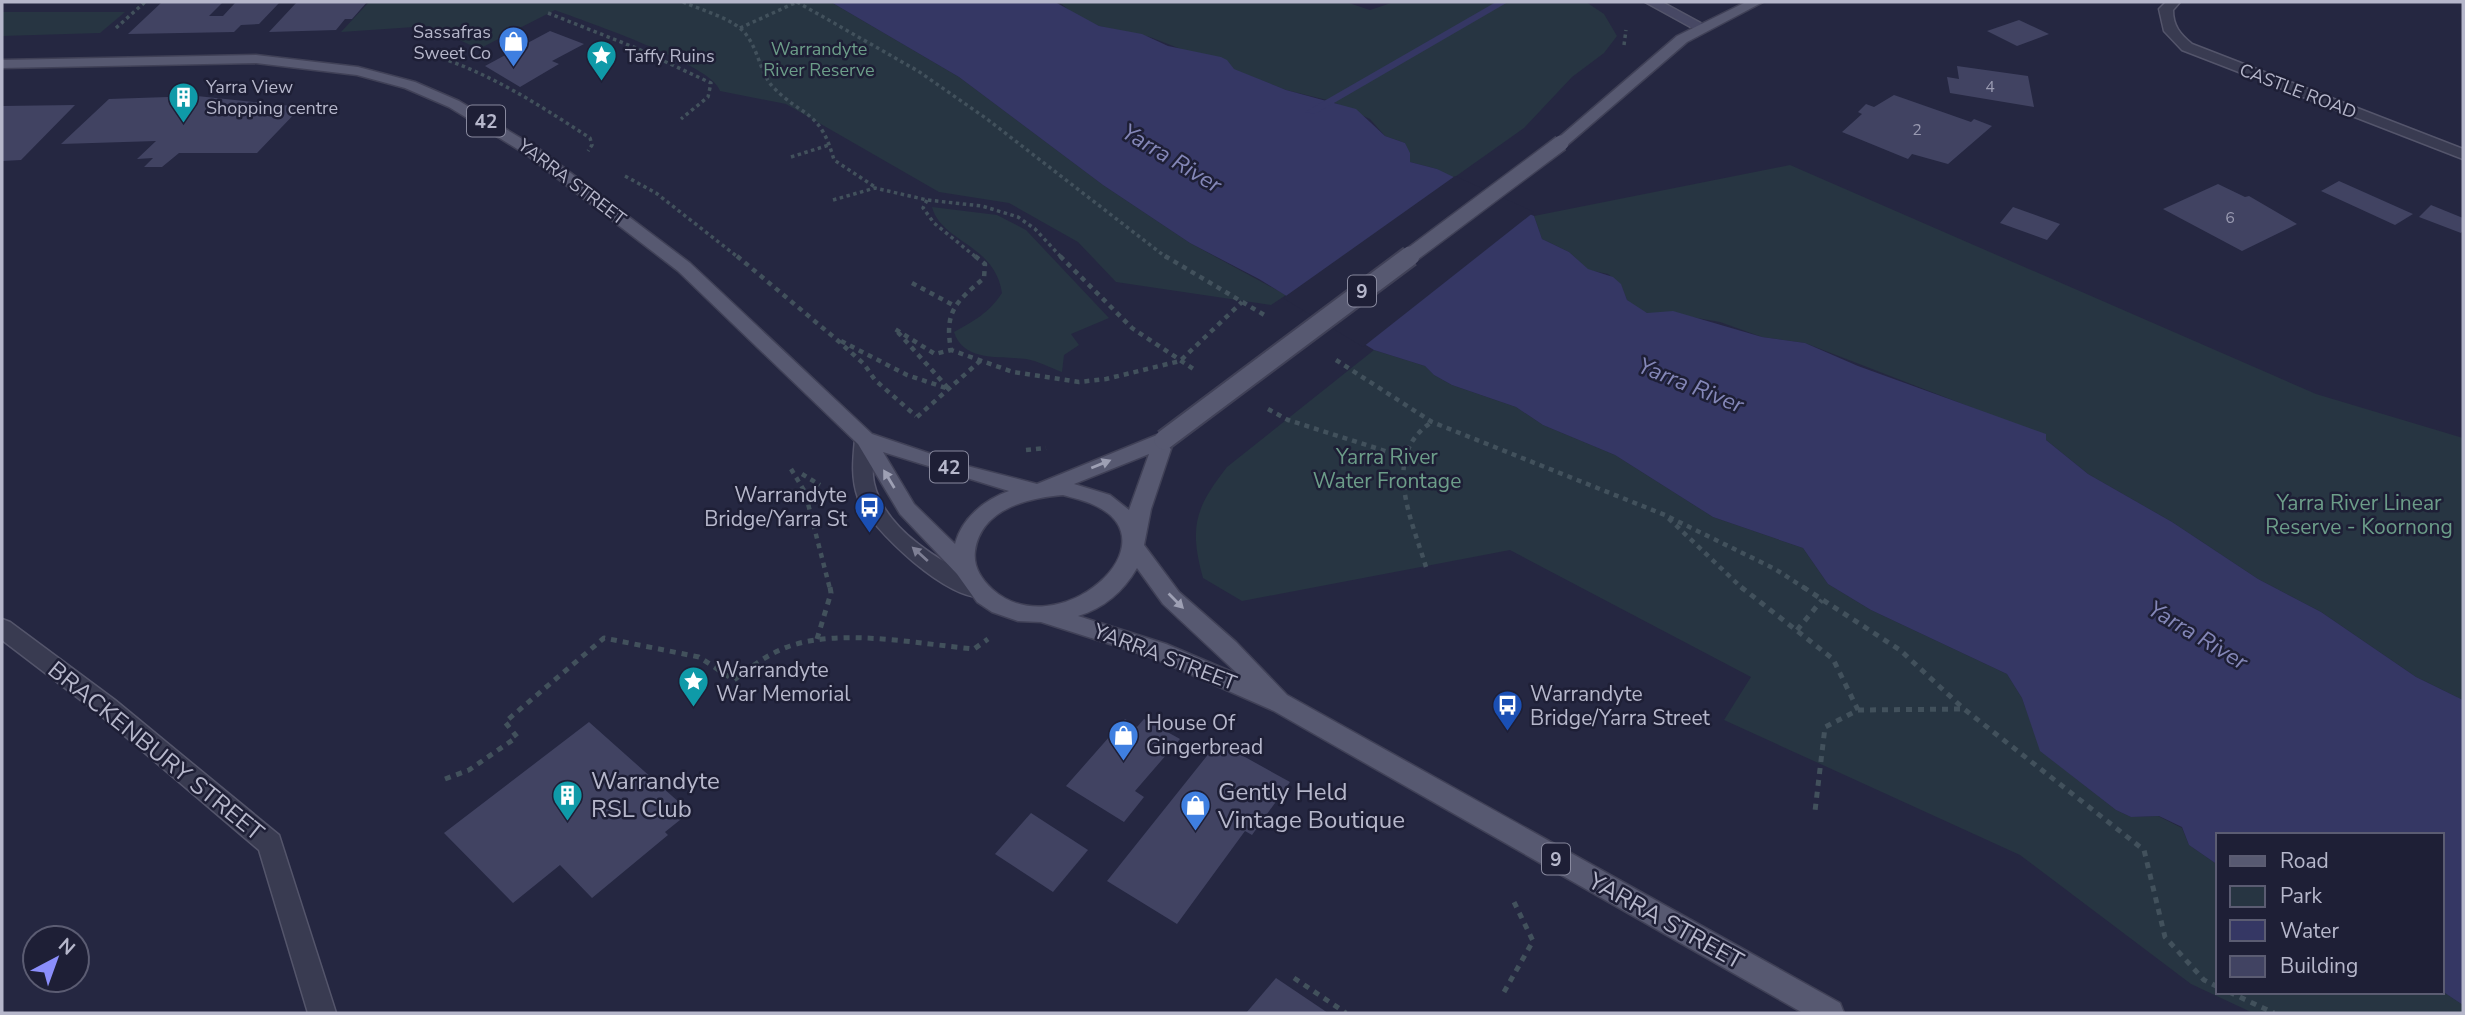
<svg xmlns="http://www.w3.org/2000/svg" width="2465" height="1015" viewBox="0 0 2465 1015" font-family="'Nunito Sans',sans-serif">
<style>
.green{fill:#273542}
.water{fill:#353764}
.pier{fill:#252741}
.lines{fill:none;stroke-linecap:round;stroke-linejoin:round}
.stream{fill:#353764;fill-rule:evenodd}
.building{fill:#414362}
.service-casing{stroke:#54556b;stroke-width:3}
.minor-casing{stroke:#54556b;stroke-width:3}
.secondary-casing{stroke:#54556b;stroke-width:3}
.primary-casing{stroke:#404157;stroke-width:3}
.path-far2{stroke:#42515c;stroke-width:3.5;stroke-dasharray:3.5 3.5;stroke-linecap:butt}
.path-far1{stroke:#42515c;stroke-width:4.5;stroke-dasharray:5 5;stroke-linecap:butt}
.path{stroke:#42515c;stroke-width:5;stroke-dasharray:6 6;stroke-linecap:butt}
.service{fill:#393b51;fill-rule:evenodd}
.minor{fill:#393b51;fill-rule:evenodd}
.secondary{fill:#474864;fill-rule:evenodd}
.primary{fill:#575971;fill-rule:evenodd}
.primary-bridge-far1-casing{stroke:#404157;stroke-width:18;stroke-linecap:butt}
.primary-bridge-casing{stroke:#404157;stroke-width:23;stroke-linecap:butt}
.primary-bridge-far1{stroke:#575971;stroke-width:15}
.primary-bridge{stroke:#575971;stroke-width:19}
.oneway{fill:#9ea0b4}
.oneway2{fill:#7e7f94}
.labels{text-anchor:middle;stroke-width:5;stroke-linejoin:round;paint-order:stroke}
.far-number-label{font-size:16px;fill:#999ab1}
.far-poi-label{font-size:18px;fill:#b6b7cb;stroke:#1e1f36;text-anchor:start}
.far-park-label{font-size:18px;fill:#6c9d89;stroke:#1e1f36}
.far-street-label{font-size:18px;fill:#b6b7cb;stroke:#1e1f36}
.shield{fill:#1e1f36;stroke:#88899e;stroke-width:2}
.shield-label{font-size:19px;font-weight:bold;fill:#b6b7cb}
.park-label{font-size:21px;fill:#6c9d89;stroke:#1e1f36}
.poi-label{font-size:21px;fill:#b6b7cb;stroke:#1e1f36;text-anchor:start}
.street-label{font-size:21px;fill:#b6b7cb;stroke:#1e1f36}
.water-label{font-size:23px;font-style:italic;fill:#8487b8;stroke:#1e1f36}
.near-street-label{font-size:24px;fill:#b6b7cb;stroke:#1e1f36}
.near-poi-label{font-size:24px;fill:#b6b7cb;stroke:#1e1f36;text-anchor:start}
</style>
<rect width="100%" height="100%" fill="#252741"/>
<g class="green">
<path d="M369,2H831L959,77L1103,185L1190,243L1286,295L1271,305L1116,282L1078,242L1009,203L939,192L786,104L720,91C714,65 584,21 555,10L479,49L429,26L341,32Z"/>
<polygon points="1059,2 1346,2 1370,10 1394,2 1586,2 1604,14 1617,36 1604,53 1572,77 1524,128 1452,179 1437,169 1410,162 1405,143 1385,136 1370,119 1331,101 1286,90 1150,37 1099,26 1075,15"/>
<polygon points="2,12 125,12 100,33 2,36"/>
<polygon points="1790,165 2316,394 2463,438 2463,700 2416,677 2321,612 2258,579 2172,522 2088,474 2046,440 1991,415 1805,343 1762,337 1720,322 1668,313 1647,313 1635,308 1627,300 1621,285 1608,274 1588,270 1569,252 1542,239 1534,216"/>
<path d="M932,207L997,215L1026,230L1109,318L1071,334L1079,345L1064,355L1062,372C1051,368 1038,361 1026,359C1001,356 963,362 954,332C974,321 989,313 1002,293C995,244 941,242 932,207Z"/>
<path d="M1374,350L1425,366L1434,375L1452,385L1516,407L1543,425L1615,455L1713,517L1803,548L1828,584L1871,610L2007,674L2022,698L2041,751L2116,810L2131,817L2158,816L2182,828L2189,845L2218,865V992L2442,991L2463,1005V1013H2253L2191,984L2020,855L1724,720L1751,677L1510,550L1242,601L1203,578C1189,527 1195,508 1227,467Z"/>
</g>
<polygon class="water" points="831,2 1055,2 1099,26 1142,34 1168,46 1221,57 1227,60 1234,69 1286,90 1356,109 1385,136 1405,143 1410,153 1410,162 1437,169 1534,216 1542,239 1569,252 1588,269 1613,277 1621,284 1627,300 1647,313 1673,311 1762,337 1805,343 1858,366 2046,434 2046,440 2088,474 2172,522 2258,579 2321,612 2416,677 2463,700 2463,1005 2442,991 2442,835 2218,835 2218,865 2189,845 2182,827 2159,816 2131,817 2116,810 2040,751 2022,698 2007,674 1871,610 1828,584 1803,548 1713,517 1615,455 1543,425 1516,407 1452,385 1434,375 1425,366 1374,350 1259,279 1190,243 1103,185 959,77"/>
<polygon class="pier" points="1455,176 1534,212 1363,347 1283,298"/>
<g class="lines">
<polygon class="stream" points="1496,2 1508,2 1315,114 1305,112"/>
</g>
<g class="building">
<polygon points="162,2 223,2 209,16 223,16 235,3 280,2 259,24 241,25 234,32 128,34"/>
<polygon points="297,2 367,2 352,19 345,19 336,30 269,32"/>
<polygon points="2019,20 2049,34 2017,46 1987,31"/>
<polygon points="550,31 584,44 552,61 559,64 520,87 485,66"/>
<polygon points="1957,66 2028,76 2034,107 1950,93 1947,77 1959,79"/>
<polygon points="1894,95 1971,122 1974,119 1992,126 1948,164 1912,154 1908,159 1842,132 1862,114 1858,112 1866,104 1874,107"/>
<polygon points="197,96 301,107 257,153 179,153 162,167 144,167 153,158 137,159 156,141 61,144 109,99"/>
<polygon points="75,105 21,160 2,161 2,106"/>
<polygon points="2339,181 2413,214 2395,225 2321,191"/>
<polygon points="2218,184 2245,197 2249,196 2297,224 2242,251 2163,209"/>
<polygon points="2431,205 2463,218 2463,230 2461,233 2419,217"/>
<polygon points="2013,207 2060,224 2047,240 2000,223"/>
<polygon points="1125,719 1137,727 1144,719 1180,739 1135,791 1144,797 1124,822 1066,786"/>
<polygon points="589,722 690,812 665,832 668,835 592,898 560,865 513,903 444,833"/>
<polygon points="1218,742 1290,782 1252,835 1245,831 1177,924 1107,881"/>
<polygon points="1031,813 1088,850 1053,892 995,854"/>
<polygon points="1276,978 1328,1013 1246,1013"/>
</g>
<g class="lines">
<defs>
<path id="service" d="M865,432L875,439C874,453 871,469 874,483C885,532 944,563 985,584L988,590L985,596C953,606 869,528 858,498C851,478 853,460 855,439Z"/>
<g id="minor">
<path d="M2166,2H2180L2173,10C2173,26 2180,34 2192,44L2463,149V159L2182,50L2164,31L2159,9Z"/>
<polygon points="2,619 10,622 115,700 279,835 336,1013 308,1013 259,850 99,714 2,640"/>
</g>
<polygon id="secondary" points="1645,2 1662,2 1708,27 1696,30"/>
<g id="primary">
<polygon points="1746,2 1763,2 1687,42 1566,146 1556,146 1556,140 1677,36"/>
<path d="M256,55L358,67L415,82L459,101L539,149L690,263L872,434L967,466L1037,484L1157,435H1171L1174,440L1151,509L1144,545L1179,592L1236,642L1287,695L1840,1003L1844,1013H1803L1274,711L1151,657L1041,622L1018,621L992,612L977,602L957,574L900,514L858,444L678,271L527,155L449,107L405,88L357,75L256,63L2,68V60ZM883,452L1009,491C984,500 962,518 955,544L914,504ZM1149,454L1129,510L1110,495L1074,484ZM1063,495C1073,498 1084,500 1094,505C1177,542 1058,648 992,589C981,579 973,566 975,551C981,509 1027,498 1063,495ZM1137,568L1163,604L1239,675L1166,644L1078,616C1104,608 1123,592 1137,568Z"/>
</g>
</defs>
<use href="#service" class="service-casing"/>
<use href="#minor" class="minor-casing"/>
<use href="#secondary" class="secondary-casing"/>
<use href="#primary" class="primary-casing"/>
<g class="path-far2">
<path d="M683,2C701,10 728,17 742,30C758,45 759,72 773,87C803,118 820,109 834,160L875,187"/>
<polyline points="797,2 918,71 987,119 1167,258"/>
<polyline points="548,13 636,48 711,83 708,97 681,119"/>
<polyline points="116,28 145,2"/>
<polyline points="740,28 797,2"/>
<polyline points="1624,45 1626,30"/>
<path d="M422,52C484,69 536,103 590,138L592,145L588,151"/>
<polyline points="791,157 829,145"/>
<polyline points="625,176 656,193 739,258"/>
<polyline points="833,200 875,188 927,200 982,206 1018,217 1035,229 1062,258"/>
<polyline points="927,200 923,208 934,223 977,258"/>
</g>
<g class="path-far1">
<polyline points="737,256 836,339 864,364 875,380 916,416"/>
<path d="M975,256L985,264L984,278C956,302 944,311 951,350L1013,372L1079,382L1106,379L1180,361L1242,302"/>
<polyline points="1060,256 1132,328 1195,370"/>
<polyline points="1165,256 1266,316"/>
<polyline points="912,283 953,305"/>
<polyline points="841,341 907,375 949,389 895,329 935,354 951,350"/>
<polyline points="1336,360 1432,422 1665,515 1743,589"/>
<polyline points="1268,409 1288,420 1404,457"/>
<polyline points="917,417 980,361"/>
<polyline points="1026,450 1046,448"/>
<polyline points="791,469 805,492 830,589"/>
<polyline points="802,474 820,485"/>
<polyline points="1669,517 1775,569 1806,589"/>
<path d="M1426,567C1412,520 1380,455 1432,422"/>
</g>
<g class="path">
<polyline points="1741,587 1833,659 1858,710 1825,727 1815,811"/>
<polyline points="1803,587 1900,650 1964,709 2144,850 2165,937 2204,980 2218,987"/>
<polyline points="1797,630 1822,600"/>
<polyline points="817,639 831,593 830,587"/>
<polyline points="1858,710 1964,709"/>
<path d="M445,779L469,770L517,737L505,722L604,638L699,657L734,680C751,667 769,653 790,646C842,628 919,644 974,649L988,639"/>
<polyline points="1294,978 1346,1013"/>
<polyline points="1504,992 1533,941 1514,902"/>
<polyline points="2229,992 2274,1013"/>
</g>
<use href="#service" class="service"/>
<use href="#minor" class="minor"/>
<use href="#secondary" class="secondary"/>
<use href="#primary" class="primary"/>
<defs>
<polyline id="primary-bridge-far1" points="1407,258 1561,143"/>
<polyline id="primary-bridge" points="1164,440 1410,256"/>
</defs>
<use href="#primary-bridge-far1" class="primary-bridge-far1-casing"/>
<use href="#primary-bridge" class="primary-bridge-casing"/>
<use href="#primary-bridge-far1" class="primary-bridge-far1"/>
<use href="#primary-bridge" class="primary-bridge"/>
</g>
<defs><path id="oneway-solid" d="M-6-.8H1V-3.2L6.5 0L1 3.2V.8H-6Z" transform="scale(1.75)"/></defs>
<g class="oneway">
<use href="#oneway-solid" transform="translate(1101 464) rotate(-22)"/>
<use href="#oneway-solid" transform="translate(889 479) rotate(-121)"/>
<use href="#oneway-solid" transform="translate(1176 601) rotate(45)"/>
</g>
<use class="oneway2" href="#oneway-solid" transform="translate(920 554) rotate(-138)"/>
<defs>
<symbol id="shop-pin" viewBox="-11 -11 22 30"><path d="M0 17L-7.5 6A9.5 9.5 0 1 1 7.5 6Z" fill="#3f7fe0" stroke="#1e1f36"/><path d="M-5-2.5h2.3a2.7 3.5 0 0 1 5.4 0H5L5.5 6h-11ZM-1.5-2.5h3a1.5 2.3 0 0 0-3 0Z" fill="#fff"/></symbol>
<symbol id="sight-pin" viewBox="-11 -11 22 30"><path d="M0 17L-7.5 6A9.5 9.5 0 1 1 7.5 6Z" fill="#0f9aa8" stroke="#1e1f36"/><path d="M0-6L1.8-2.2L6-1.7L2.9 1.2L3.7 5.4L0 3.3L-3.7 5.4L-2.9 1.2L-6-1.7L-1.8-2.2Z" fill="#fff"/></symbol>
<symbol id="building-pin" viewBox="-11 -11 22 30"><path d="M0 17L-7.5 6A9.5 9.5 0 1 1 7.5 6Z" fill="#0f9aa8" stroke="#1e1f36"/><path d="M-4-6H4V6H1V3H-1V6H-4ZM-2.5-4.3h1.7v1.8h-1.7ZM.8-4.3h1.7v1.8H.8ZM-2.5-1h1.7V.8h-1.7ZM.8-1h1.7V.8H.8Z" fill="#fff"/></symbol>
<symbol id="bus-pin" viewBox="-11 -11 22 30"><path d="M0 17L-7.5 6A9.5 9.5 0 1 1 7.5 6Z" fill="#1a4fb4" stroke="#1e1f36"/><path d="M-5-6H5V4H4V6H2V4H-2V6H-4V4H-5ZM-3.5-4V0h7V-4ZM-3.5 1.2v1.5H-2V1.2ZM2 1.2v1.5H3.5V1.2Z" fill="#fff"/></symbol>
</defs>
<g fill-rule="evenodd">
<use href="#shop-pin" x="496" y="24" width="35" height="47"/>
<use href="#sight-pin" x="584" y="38" width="35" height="47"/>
<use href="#building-pin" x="166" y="80" width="35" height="47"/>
<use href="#bus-pin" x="852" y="490" width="35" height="47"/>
<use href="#sight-pin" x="676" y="664" width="35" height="47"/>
<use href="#bus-pin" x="1490" y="688" width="35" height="47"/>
<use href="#shop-pin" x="1106" y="718" width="35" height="47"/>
<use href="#building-pin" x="550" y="778" width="35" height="47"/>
<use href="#shop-pin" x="1178" y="788" width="35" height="47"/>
</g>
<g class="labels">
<g class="far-number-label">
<text x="1990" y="92">4</text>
<text x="1917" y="135">2</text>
<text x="2230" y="223">6</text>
</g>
<g class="far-poi-label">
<text x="491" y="38" text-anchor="end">Sassafras<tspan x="491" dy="21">Sweet Co</tspan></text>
<text x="625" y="62">Taffy Ruins</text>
<text x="206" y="93">Yarra View<tspan x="206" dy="21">Shopping centre</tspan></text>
</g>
<g class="far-park-label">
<text x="819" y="55">Warrandyte<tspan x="819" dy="21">River Reserve</tspan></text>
</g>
<g class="far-street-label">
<text transform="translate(2298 91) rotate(21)" y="6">CASTLE ROAD</text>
<text transform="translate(572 182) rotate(37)" y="6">YARRA STREET</text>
</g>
<g class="shield">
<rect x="467" y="105.5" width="38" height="31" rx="5"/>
<rect x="1348" y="275.5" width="28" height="31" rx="5"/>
<rect x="930" y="451.5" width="38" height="31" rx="5"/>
<rect x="1542" y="843.5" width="28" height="31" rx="5"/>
</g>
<g class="shield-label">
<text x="486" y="128">42</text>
<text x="1362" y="298">9</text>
<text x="949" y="474">42</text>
<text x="1556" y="866">9</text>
</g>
<g class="park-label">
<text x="1387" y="464">Yarra River<tspan x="1387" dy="24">Water Frontage</tspan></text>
<text x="2359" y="510">Yarra River Linear<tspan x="2359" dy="24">Reserve - Koornong</tspan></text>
</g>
<g class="poi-label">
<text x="847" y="502" text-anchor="end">Warrandyte<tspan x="847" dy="24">Bridge/Yarra St</tspan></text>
<text x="716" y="677">Warrandyte<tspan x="716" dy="24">War Memorial</tspan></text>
<text x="1530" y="701">Warrandyte<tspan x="1530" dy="24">Bridge/Yarra Street</tspan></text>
<text x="1146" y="730">House Of<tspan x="1146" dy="24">Gingerbread</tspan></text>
</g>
<g class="street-label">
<text transform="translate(1165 657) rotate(21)" y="7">YARRA STREET</text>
</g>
<g class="water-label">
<text transform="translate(1172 158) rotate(31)" y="8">Yarra River</text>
<text transform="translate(1691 385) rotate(22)" y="8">Yarra River</text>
<text transform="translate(2198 635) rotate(31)" y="8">Yarra River</text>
</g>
<g class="near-street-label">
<text transform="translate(156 751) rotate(39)" y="8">BRACKENBURY STREET</text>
<text transform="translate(1666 921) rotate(29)" y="8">YARRA STREET</text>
</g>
<g class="near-poi-label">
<text x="591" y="789">Warrandyte<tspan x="591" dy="28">RSL Club</tspan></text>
<text x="1218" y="800">Gently Held<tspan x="1218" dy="28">Vintage Boutique</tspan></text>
</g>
</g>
<rect width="2465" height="1015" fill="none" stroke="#b6b7cb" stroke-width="7"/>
<rect x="2216" y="833" width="228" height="161" fill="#1e1f36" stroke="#5b5c72" stroke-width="2"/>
<rect x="2230" y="856" width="35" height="10" fill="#575971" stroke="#5b5c72" stroke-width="2"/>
<text x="2280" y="868" font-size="21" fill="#b6b7cb">Road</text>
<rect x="2230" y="886" width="35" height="21" fill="#273542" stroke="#5b5c72" stroke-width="2"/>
<text x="2280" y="903" font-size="21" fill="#b6b7cb">Park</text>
<rect x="2230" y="920" width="35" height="21" fill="#353764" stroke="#5b5c72" stroke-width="2"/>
<text x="2280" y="938" font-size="21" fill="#b6b7cb">Water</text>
<rect x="2230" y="956" width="35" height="21" fill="#414362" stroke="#5b5c72" stroke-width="2"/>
<text x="2280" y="973" font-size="21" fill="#b6b7cb">Building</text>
<g transform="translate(56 959) rotate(41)"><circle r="33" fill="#1e1f36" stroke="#5b5c72" stroke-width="2"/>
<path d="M0-5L12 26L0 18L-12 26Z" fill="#8b8efb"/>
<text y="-10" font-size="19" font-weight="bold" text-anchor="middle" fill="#b6b7cb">N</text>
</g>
</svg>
